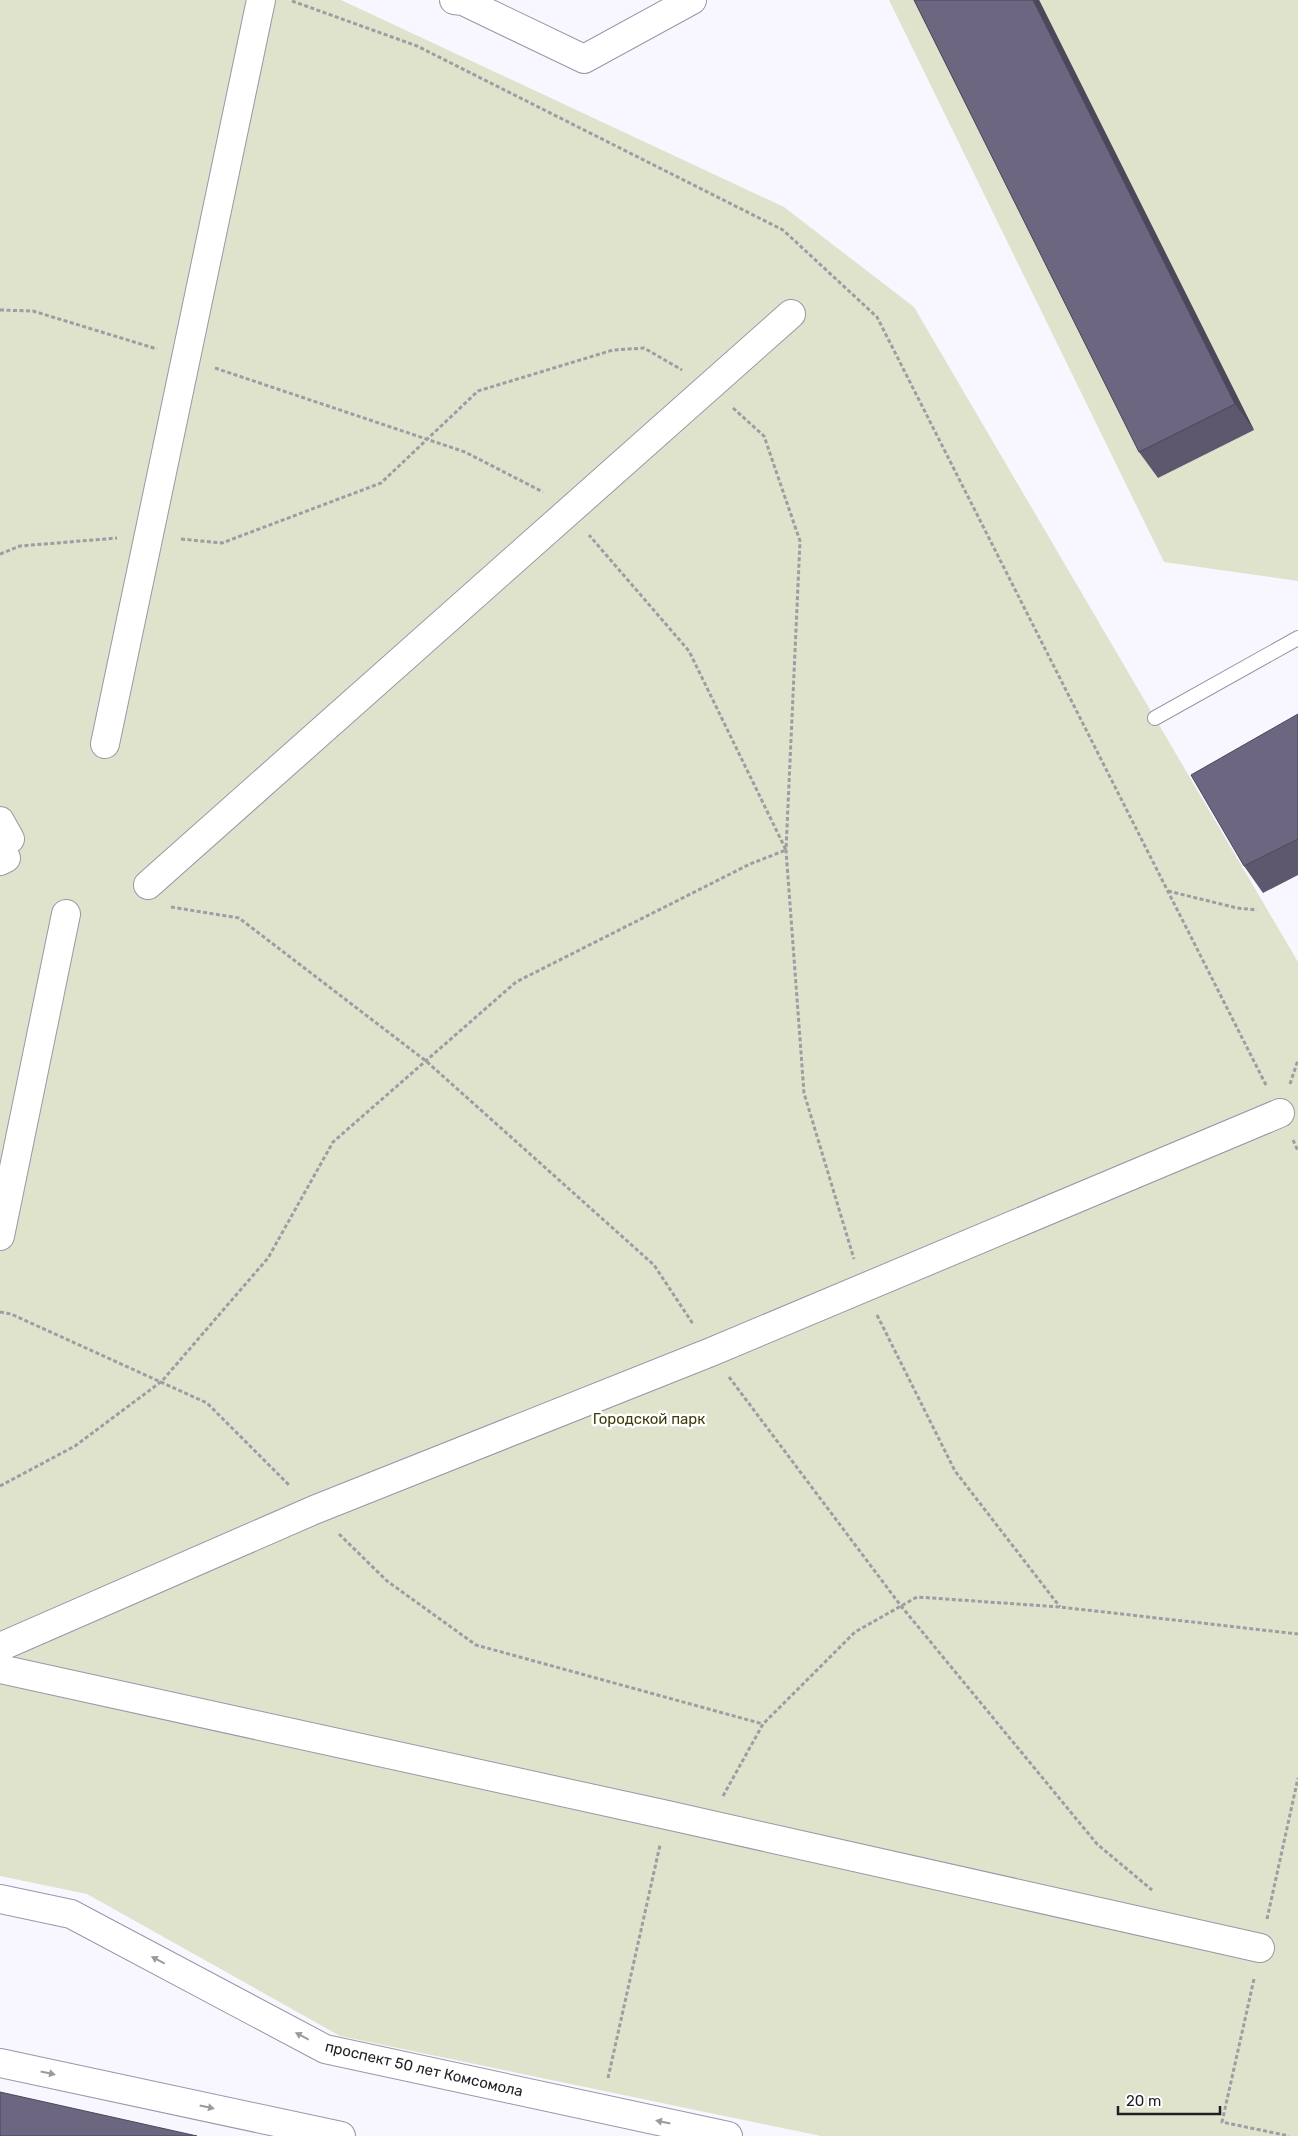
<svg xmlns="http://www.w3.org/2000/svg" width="1298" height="2136" viewBox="0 0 1298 2136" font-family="Rubik,sans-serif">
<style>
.green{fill:#e0e3cb}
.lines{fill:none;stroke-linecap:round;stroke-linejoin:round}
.lane-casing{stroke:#9a96a8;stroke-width:16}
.street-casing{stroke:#9a96a8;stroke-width:30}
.secondary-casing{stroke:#9a96a8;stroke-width:30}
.path{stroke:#9e9ca4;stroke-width:3;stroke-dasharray:4 2.5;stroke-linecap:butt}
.lane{stroke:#fff;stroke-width:14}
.street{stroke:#fff;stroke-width:28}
.secondary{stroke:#fff;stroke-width:28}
.wall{fill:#5e586e}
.shaded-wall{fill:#4c475a}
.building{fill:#6d6680;stroke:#4c475a}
.oneway{fill:#9b9a9d}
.labels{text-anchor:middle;stroke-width:5;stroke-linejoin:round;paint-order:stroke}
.park-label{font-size:15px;fill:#3c3d07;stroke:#fff}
.street-label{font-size:15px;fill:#211f26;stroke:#fff}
</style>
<rect width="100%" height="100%" fill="#f8f6fe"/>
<g class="green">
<polygon points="0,0 341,0 784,207 914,307 1298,962 1298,2136 821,2136 340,2036 87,1894 0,1876"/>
<polygon points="889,0 1298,0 1298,581 1164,562"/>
</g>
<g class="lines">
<defs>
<polyline id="lane" points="1155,718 1298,638"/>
<g id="street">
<polyline points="105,744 261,0"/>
<polyline points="0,821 10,839"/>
<polyline points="0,861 6,858"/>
<polyline points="148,885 791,314"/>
<polyline points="0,1236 66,914"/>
<polyline points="0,1647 314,1510 711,1352 1280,1113"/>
<polyline points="0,1669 667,1815 1260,1948"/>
</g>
<g id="secondary">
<polyline points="454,0 463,1 584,59 692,0"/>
<polyline points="0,1899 71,1914 325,2049 728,2136"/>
<polyline points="0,2063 341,2136"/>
</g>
</defs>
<use href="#lane" class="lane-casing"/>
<use href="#street" class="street-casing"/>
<use href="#secondary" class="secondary-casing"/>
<g class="path">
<polyline points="292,1 417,46 783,230 877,317 1266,1085"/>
<polyline points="0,310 33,311 157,349"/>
<polyline points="215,368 465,452 543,492"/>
<polyline points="733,408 764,436 800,541 786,850 804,1093 854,1259"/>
<polyline points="181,539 222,543 381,483 478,391 613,350 644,348 682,370"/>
<polyline points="0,554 20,546 117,538"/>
<polyline points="1168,891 1237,908 1257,910"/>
<polyline points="171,907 239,918 426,1061 654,1265 693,1324"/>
<polyline points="1290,1084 1298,1060"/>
<polyline points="1293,1140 1298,1151"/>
<polyline points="0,1312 11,1314 207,1403 290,1486"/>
<polyline points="877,1315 955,1471 1060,1607"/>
<polyline points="729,1377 901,1606 1097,1844 1152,1890"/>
<polyline points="0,1486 75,1446 162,1381 268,1258 333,1142 516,982 750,864 786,850 689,651 589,535"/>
<polyline points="339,1534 387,1581 476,1645 763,1724"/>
<polyline points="723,1796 763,1724 855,1632 917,1597 1060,1607 1298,1634"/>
<polyline points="1267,1919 1298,1778"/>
<polyline points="1254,1979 1222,2122 1289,2136"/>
<polyline points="608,2078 660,1845"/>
</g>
<use href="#lane" class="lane"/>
<use href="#street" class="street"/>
<use href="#secondary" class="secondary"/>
</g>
<g class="wall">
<polygon points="914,0 1039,0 1254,430 1158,478 1139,452"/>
<polygon points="1298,714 1298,875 1263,893 1244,866"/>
</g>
<polygon class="shaded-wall" points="1033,0 1039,0 1254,430 1235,404"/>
<g class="building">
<polygon points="914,0 1033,0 1235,404 1139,452"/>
<polygon points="1298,714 1298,839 1244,866 1191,775"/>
<polygon points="0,2092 197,2136 0,2136"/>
</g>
<defs><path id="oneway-solid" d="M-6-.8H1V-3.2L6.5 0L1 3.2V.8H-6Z" transform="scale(1.25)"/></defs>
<g class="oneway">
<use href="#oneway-solid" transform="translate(158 1960) rotate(-152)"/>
<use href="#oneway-solid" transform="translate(302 2036) rotate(-152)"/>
<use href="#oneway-solid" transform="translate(48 2073) rotate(12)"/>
<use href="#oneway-solid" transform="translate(207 2107) rotate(12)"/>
<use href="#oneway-solid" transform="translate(663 2122) rotate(-168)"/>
</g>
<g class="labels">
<g class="park-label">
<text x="649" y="1424">Городской парк</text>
</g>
<g class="street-label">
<text transform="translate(424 2069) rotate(13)" y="5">проспект 50 лет Комсомола</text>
</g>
</g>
<path d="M1118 2106v8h102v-8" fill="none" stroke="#211f26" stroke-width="2.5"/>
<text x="1126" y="2106" font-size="15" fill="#211f26" stroke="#ffffff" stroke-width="4" paint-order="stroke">20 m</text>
</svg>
